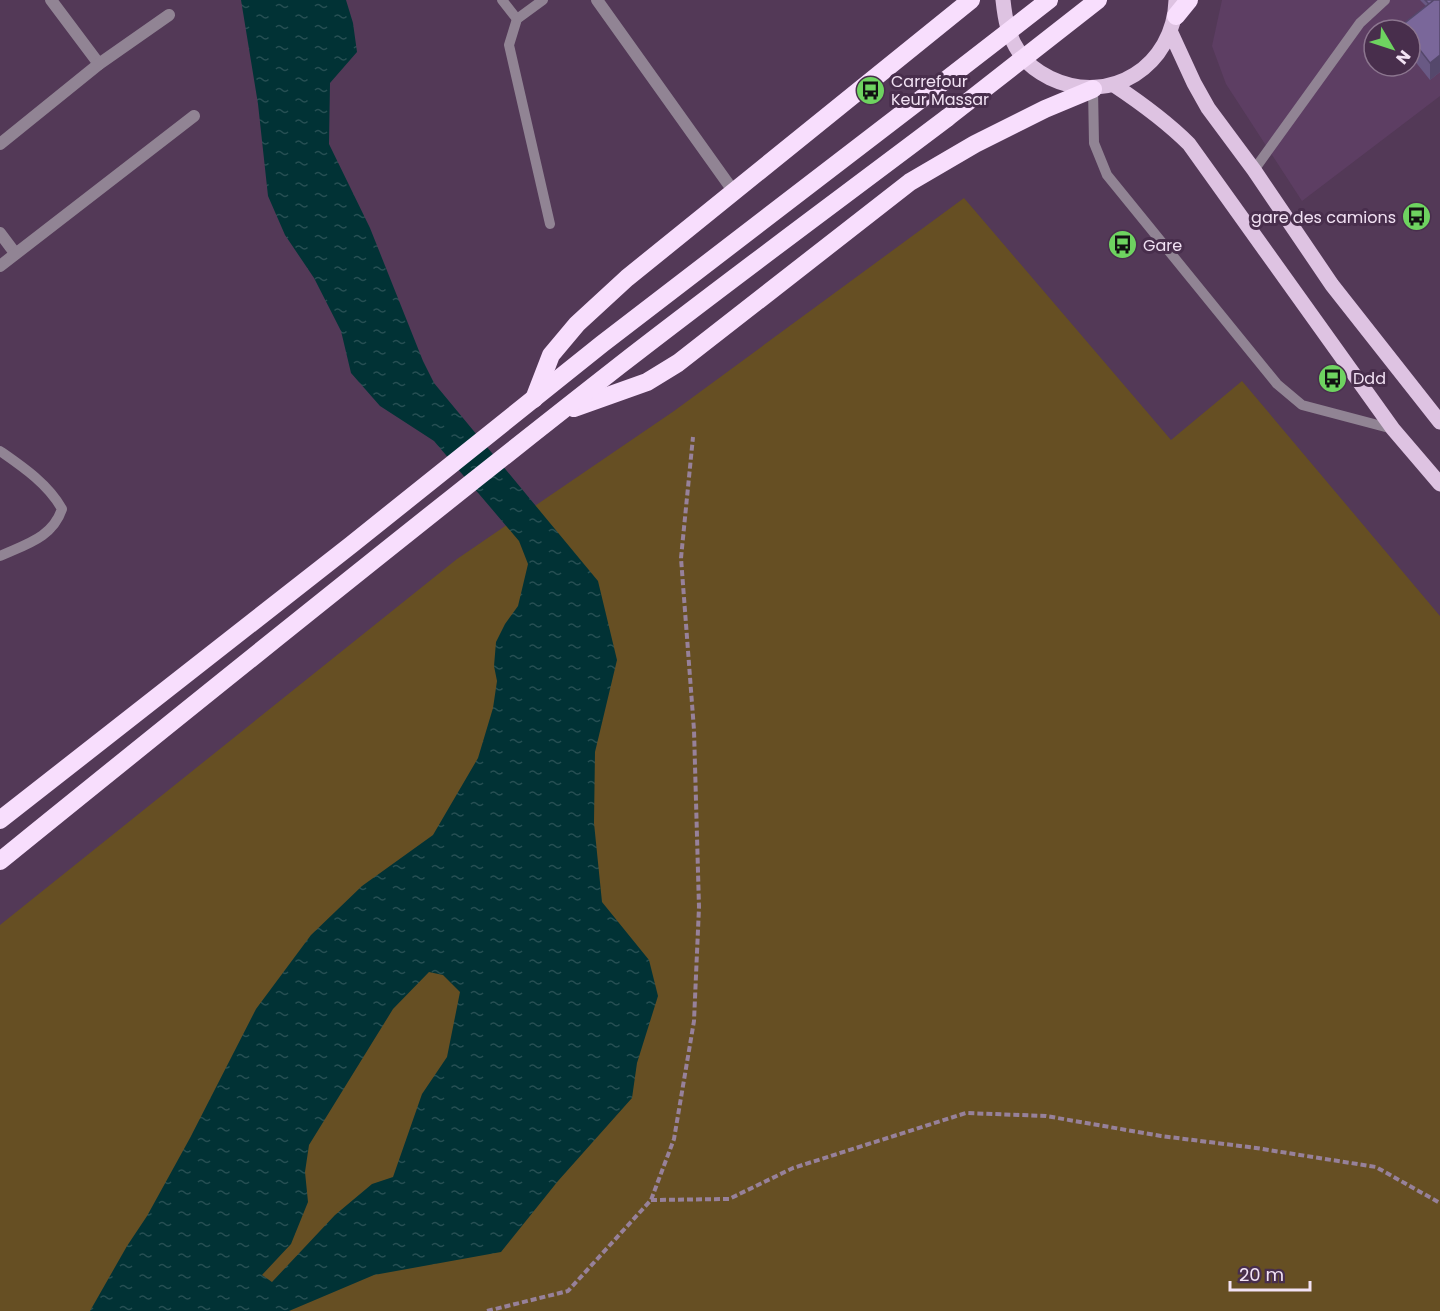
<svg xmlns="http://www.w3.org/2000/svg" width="1440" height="1311" viewBox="0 0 1440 1311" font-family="Poppins,sans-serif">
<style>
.built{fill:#5d3e63;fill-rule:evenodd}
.grass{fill:#664f23}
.water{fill:url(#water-ripples);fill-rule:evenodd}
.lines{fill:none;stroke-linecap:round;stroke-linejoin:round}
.path{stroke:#97819a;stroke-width:4;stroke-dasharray:6 3;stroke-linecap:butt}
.lane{stroke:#918494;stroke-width:10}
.street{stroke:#918494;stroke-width:12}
.primary{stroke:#dec3e2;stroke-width:15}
.highway{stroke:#f8defd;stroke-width:18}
.highway-bridge{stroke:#f8defd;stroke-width:18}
.wall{fill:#695984}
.shaded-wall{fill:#55486c}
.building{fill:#7a679a;stroke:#55486c;stroke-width:1.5}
.labels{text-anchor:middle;stroke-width:6;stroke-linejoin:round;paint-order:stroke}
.poi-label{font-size:16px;fill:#f2e2f4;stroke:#482e4c;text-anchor:start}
</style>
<defs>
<pattern id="water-ripples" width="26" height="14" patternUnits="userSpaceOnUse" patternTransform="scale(1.5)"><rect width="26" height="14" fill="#013235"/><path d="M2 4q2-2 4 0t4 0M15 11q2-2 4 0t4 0" fill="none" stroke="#264f53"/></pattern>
</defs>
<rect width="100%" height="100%" fill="#533957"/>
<path class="built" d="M1222,0H1440V96L1302,201L1226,84L1212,46ZM1374,30H1410V66H1374Z"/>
<polygon class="grass" points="964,198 1171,440 1242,381 1440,616 1440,1311 0,1311 0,925 457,559 674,411"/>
<path class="water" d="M241,0H346L353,23L357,52L330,83L329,144L370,228L423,361L434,383L598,581L617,660L595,752L594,823L602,902L649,960L658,996L637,1063L632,1098L558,1181L501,1252L374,1275L289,1311H90L127,1246L147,1216L190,1138L256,1009L311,935L362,886L433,835L478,758L493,708L497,681L494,666L496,642L505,624L518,606L528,564L519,541L434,441L380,406L351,373L341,331L314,278L285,235L268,196L258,104ZM429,972L443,975L460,992L447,1057L422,1094L393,1177L372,1184L335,1215L272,1282L262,1275L291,1244L308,1202L305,1172L309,1145L393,1009Z"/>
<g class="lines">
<g class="path">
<polyline points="651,1200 729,1199 793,1168 966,1113 1046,1116 1161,1136 1256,1148 1376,1167 1440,1203"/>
<polyline points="487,1311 568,1291 651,1200 674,1139 694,1021 699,907 694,730 681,558 693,437"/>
</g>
<g class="lane">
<polyline points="502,0 517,19"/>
<polyline points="543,0 517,19 509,45 550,224"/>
<polyline points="1093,89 1094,143 1107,175 1277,384 1302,405 1393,429"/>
<polyline points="1254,170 1360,23 1385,0"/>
<path d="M0,451C23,467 48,484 62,509C52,538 26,544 0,556"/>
</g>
<g class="street">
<polyline points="51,0 99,64"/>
<polyline points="597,0 734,192"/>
<polyline points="0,144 99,64 169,15"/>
<polyline points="0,233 15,253"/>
<polyline points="0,266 194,116"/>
</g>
<g class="primary">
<path d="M1003,0C1005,19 1008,36 1019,52C1026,63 1038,72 1050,78C1110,107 1174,66 1176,0"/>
<polyline points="1171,33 1194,83 1208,108 1254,170 1332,285 1440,422"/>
<path d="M1114,85C1141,103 1166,121 1189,144L1393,429L1440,484"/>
</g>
<g class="highway">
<polyline points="1176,16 1189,0"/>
<polyline points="534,399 551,355 577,324 627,278 971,0"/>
<polyline points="574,408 647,382 678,363 910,182 975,144 1045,109 1093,89"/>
<polyline points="0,820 351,545 602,344 929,93"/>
<path d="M0,861C205,695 411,529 619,366C727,282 837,201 947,118"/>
</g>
<g class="highway-bridge">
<polyline points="929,93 1049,0"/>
<polyline points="947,118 1098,0"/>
</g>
</g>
<polygon class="wall" points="1420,0 1440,0 1440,72 1430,80 1410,55 1410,30 1401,30 1401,26 1426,6"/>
<polygon class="shaded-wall" points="1440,55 1440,72 1430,80 1430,63"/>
<g class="building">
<polygon points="1425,0 1434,0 1429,4"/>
<polygon points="1434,0 1440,0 1440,55 1430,63 1410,37 1410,30 1404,30 1401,26"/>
</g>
<defs>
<symbol id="bus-disc" viewBox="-11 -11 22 22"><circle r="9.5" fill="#6ed360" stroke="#482e4c"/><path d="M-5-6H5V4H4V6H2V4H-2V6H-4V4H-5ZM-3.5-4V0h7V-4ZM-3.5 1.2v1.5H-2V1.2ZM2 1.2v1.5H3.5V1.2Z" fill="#111"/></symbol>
</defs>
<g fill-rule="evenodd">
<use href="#bus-disc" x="854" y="74" width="33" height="33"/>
<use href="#bus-disc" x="1400" y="200" width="33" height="33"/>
<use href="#bus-disc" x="1106" y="228" width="33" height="33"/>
<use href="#bus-disc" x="1316" y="362" width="33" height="33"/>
</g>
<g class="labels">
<g class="poi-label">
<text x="891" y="87">Carrefour<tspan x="891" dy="18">Keur Massar</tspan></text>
<text x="1396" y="223" text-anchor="end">gare des camions</text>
<text x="1143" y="251">Gare</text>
<text x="1353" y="384">Ddd</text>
</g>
</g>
<g transform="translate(1392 48) rotate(129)"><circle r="28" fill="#482e4c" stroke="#8c768f" stroke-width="1.5"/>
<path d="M0-4.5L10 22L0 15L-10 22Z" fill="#6ed360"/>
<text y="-9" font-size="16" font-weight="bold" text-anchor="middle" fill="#f2e2f4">N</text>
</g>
<path d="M1230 1281v9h80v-9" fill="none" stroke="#f2e2f4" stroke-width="3"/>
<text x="1239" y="1281" font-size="18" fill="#f2e2f4" stroke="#482e4c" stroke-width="4.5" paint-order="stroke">20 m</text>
</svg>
